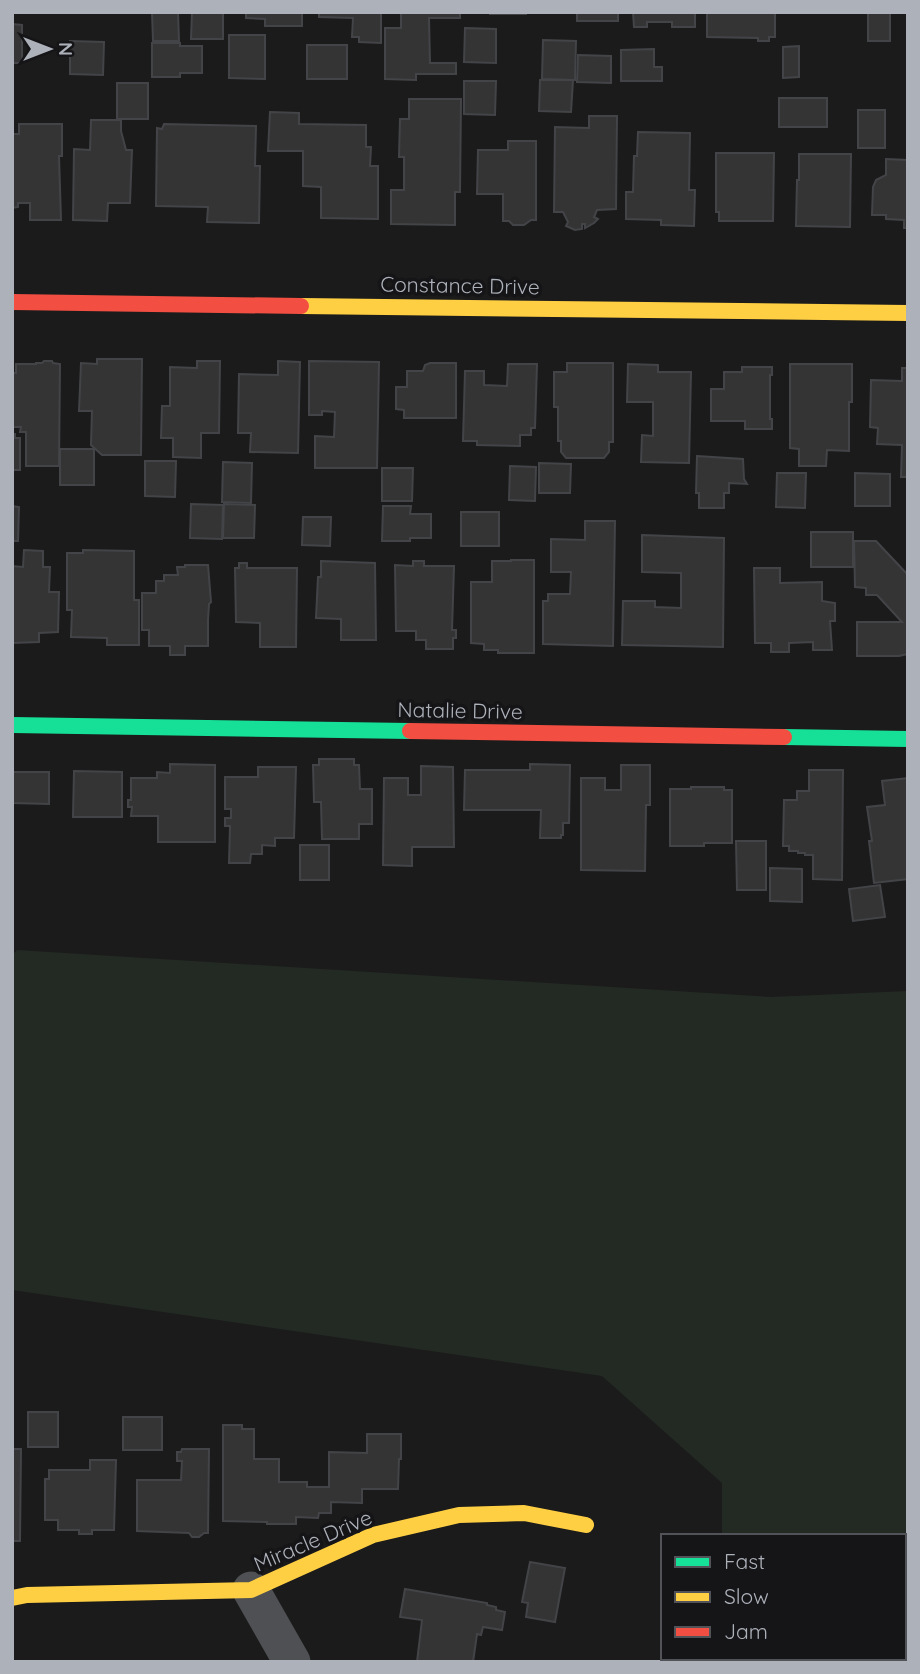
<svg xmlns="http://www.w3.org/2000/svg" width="920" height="1674" viewBox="0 0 920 1674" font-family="Quicksand,sans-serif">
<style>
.green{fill:#232a24}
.building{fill:#343435;stroke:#434447;stroke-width:2}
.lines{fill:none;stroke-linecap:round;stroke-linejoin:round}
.street{stroke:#4f5053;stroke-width:37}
.fast{stroke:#16e098;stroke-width:16}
.slow{stroke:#ffcf43;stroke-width:16}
.jam{stroke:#f24e42;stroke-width:16}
.labels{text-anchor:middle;stroke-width:7;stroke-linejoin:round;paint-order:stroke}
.street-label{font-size:21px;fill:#adb1ba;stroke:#151517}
</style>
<rect width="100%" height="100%" fill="#1b1b1b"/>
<polygon class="green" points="17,950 771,997 908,991 908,1662 704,1662 707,1658 904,1658 904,1536 722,1536 722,1483 602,1376 12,1290 12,955"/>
<g class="building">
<polygon points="152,12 178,12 179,41 153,41"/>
<polygon points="192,12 223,12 223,39 191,39"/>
<polygon points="246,12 302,12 302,26 265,26 265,19 246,18"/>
<polygon points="319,12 381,12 381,43 359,42 359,37 352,37 353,18 319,17"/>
<polygon points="401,12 460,12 460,18 429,18 430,63 456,63 456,74 416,74 416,80 385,79 385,28 401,28"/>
<rect x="490" y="12" width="36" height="2"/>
<polygon points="558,12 618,12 618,21 577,21 577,12"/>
<polygon points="633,12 695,12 695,27 672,27 672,22 647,22 647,27 634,27"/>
<polygon points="707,12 775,12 775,37 769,37 769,41 758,41 758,38 707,37"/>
<rect x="868" y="12" width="22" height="29"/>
<polygon points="12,24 22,25 22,63 12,63"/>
<polygon points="465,28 496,29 496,63 464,62"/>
<polygon points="229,35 265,35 265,79 229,78"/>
<polygon points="543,40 576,41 575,80 542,79"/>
<polygon points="70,41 104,42 103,75 70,74"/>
<polygon points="152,43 180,43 180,46 202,46 202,73 180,73 180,77 152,77"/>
<rect x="307" y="45" width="40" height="34"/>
<polygon points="799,46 799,77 783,78 783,47"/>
<polygon points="654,49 654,67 662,67 662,81 621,81 621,50"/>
<polygon points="578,55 611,56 611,83 577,82"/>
<polygon points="540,80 573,80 571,112 539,111"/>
<polygon points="464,81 496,81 495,115 464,114"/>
<rect x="117" y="83" width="31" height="36"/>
<rect x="779" y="98" width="48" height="29"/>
<polygon points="409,99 461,99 460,192 455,192 455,225 391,224 391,190 404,190 404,157 399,157 400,119 409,119"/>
<rect x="858" y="110" width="27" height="38"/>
<polygon points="270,112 299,113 299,124 366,125 366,147 371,147 370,166 378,166 378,219 321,218 321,187 303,186 303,151 268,151"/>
<polygon points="589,116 617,116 616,209 597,210 594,217 598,219 594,223 585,228 585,224 582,224 582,229 575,230 566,226 568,222 563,212 554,212 555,127 589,128"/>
<polygon points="91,120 121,120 121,131 126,150 132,150 130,203 108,203 107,221 73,220 74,149 90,150"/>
<polygon points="19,124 62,124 62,156 59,156 61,220 30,220 30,203 18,203 18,207 12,208 12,134 19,134"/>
<polygon points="164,124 256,126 255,166 260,166 259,223 207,222 208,207 156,206 157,128 162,129"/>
<polygon points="638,132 690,133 689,190 695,190 694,226 661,225 661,220 626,219 626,192 633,192 634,156 637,156"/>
<polygon points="508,141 536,141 536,220 531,220 524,225 513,225 509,221 503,221 503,194 477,194 478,150 508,150"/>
<polygon points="716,153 774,153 773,221 719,221 719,212 716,212"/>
<polygon points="799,154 851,154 850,227 796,226 797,180 799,180"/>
<polygon points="886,159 908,160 908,228 904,228 904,220 886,219 886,215 872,215 873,187 876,180 886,175"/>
<polygon points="97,359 142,359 141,455 102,455 91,445 92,411 79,411 81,363 97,364"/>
<polygon points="44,361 52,361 53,363 60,364 59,466 26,466 26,432 20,432 21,427 13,427 12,373 16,373 16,364 36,364 36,363 42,363"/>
<polygon points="197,361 220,361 219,433 201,433 201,458 173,457 173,438 161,438 162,406 170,406 170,367 197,368"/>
<polygon points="278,361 300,362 298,453 250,452 251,433 238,433 239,374 278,375"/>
<polygon points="309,361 379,362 377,468 315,468 315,436 334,437 335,412 322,411 322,415 309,415"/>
<polygon points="430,363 456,363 456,418 404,418 404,410 396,409 396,387 407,387 407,371 423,371 425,365"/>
<polygon points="567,363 613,363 613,442 609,442 609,452 604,458 566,458 561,452 561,441 558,441 558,407 554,407 554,372 567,372"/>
<polygon points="508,364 537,364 535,428 531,428 531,435 520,435 520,446 477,445 477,441 463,441 465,371 484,371 484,385 507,386"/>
<polygon points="628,364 658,365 658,372 691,372 689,463 641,462 642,435 653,436 653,402 627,402"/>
<polygon points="790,364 852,364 852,402 849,402 849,451 827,450 826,466 799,466 799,449 790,448"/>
<polygon points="742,367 772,367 772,375 770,375 770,419 772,419 772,429 745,429 745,421 711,421 711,389 724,389 724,372 742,372"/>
<polygon points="902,368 908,368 908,477 901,477 902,445 877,444 878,428 870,427 871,380 902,381"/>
<polygon points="12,434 15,434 15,438 20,438 20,470 12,470"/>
<rect x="60" y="449" width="34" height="36"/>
<polygon points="697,456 743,459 744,479 747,484 729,483 729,493 724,493 724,508 699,508 699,493 696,493"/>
<polygon points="145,461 176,461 175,497 145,496"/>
<polygon points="223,462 252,463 251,503 222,502"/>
<polygon points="539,463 571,464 570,493 539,493"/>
<polygon points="510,466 536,467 535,501 509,500"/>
<polygon points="382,468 413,468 412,501 382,501"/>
<polygon points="777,473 806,473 805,508 776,507"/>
<polygon points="855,473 890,474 890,506 855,506"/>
<polygon points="191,504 223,505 222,539 190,538"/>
<polygon points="224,504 255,505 254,538 223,538"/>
<polygon points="12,506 19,507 18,541 12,541"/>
<polygon points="383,506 411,506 410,514 431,514 431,538 410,538 410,541 382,541"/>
<rect x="461" y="512" width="38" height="34"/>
<polygon points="303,517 331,517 330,546 302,545"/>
<polygon points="585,521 615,521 613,646 543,644 543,601 548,601 548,594 570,594 571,572 551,572 551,539 585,540"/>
<rect x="811" y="532" width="42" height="35"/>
<polygon points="642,535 724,538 723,647 622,645 623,601 655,601 655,607 681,608 681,573 642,572"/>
<polygon points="854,541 876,541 908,575 908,654 899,656 857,656 857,622 902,622 877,595 866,595 866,588 855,587"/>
<polygon points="24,550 43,551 43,567 50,567 49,592 59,592 58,632 39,633 39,642 12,643 12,566 23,567"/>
<polygon points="83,550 134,551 134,600 139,600 139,645 107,645 107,638 71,637 72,610 67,610 67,553 83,553"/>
<polygon points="511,560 534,560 534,653 498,653 498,650 484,650 484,644 471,643 471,582 492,582 492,561 511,561"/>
<polygon points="321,561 375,563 376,640 341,640 341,619 316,618 318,577 321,577"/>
<polygon points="413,561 424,561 424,566 454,566 452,630 456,630 456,638 453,638 453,649 426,649 426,640 416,640 416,631 396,631 395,565 413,566"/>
<polygon points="239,563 247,563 247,568 297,568 296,647 260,647 260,623 236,622 235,568 239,568"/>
<polygon points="185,565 208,565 211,602 209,604 208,620 208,646 185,646 185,655 170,655 170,646 149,646 149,630 142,630 142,593 156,593 156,581 164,581 164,575 178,575 177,567 185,567"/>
<polygon points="754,568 780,568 780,583 822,582 822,601 835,603 835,621 830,621 832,650 813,650 813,642 789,643 789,652 771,652 771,643 755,643"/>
<polygon points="319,759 354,759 354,765 359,765 360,789 372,789 372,824 359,824 359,839 322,839 321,802 314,802 313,765 319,765"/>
<polygon points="170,764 215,765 215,842 158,842 158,816 131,816 132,807 128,807 128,800 131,800 131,778 157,778 157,772 170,773"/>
<polygon points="530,764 570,765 569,823 563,823 563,835 561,835 561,838 540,838 541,810 464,810 465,770 530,770"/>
<polygon points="621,765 650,765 650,805 646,805 645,871 581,870 581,778 605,778 605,790 621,790"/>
<polygon points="421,766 453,767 454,847 412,847 412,866 383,865 384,778 408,778 408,795 421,795"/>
<polygon points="258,767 296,767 294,838 275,838 275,846 262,845 262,854 251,854 250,863 229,863 230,826 225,826 225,818 231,818 231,809 225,809 225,777 258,777"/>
<polygon points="809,770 843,770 842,880 813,879 813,855 805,855 805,853 798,853 798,851 789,851 789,846 783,846 784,800 797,800 797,791 809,791"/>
<polygon points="74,771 122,772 122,817 73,817"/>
<polygon points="12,772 49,772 49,804 12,803"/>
<polygon points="908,778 908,879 874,883 869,841 872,841 867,807 885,805 882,781"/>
<polygon points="691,787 724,787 724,790 732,790 732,843 704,843 704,846 670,846 670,789 691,789"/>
<polygon points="736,841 766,841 766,890 737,890"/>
<rect x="300" y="845" width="29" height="35"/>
<polygon points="770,868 802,869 802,902 770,901"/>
<polygon points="880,885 885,917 853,921 849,889"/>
<rect x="28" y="1412" width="30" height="35"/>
<rect x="123" y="1417" width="39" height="33"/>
<polygon points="223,1425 242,1425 242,1429 254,1429 254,1459 279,1459 279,1482 307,1482 307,1487 329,1487 329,1452 367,1453 367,1434 401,1434 401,1459 399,1459 398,1489 362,1489 362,1503 331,1502 331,1513 319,1513 318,1518 296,1517 296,1524 267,1524 267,1522 223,1521"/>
<polygon points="12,1449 21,1449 20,1541 12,1541"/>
<polygon points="182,1449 209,1449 208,1533 204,1533 199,1537 192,1537 189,1533 137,1531 137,1480 181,1480 182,1461 177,1461 177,1452 181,1452"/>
<polygon points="90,1460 116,1460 114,1530 92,1530 92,1534 79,1534 79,1530 58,1530 58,1520 45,1520 45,1479 49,1479 49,1470 90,1470"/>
<polygon points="530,1562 565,1568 555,1622 526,1617 528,1603 522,1602"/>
<polygon points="405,1589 487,1603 487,1605 496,1607 496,1610 505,1612 502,1630 483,1627 481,1635 477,1634 473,1662 417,1662 422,1620 400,1617"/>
</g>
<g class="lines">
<polyline class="street" points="251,1590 292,1662"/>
<g class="fast">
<polyline points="12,725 410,731"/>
<polyline points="784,737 908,739"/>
</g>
<g class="slow">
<polyline points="301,306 908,313"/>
<polyline points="12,1598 27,1595 251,1590 373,1535 459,1515 524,1513 586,1525"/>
</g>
<g class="jam">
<polyline points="12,302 301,306"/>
<polyline points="410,731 784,737"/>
</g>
</g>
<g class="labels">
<g class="street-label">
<text transform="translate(460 286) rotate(1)" y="7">Constance Drive</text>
<text transform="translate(460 711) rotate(1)" y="7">Natalie Drive</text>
<text transform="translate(313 1541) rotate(-23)" y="7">Miracle Drive</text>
</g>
</g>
<rect width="920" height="1674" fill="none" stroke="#adb1ba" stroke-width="28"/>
<rect x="661" y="1534" width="245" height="126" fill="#151517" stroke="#525358" stroke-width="2"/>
<rect x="675" y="1557" width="35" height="10" fill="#16e098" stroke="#525358" stroke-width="2"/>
<text x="724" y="1569" font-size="21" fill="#adb1ba">Fast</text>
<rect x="675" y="1592" width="35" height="10" fill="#ffcf43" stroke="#525358" stroke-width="2"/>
<text x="724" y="1604" font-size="21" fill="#adb1ba">Slow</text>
<rect x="675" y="1627" width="35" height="10" fill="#f24e42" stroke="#525358" stroke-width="2"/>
<text x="724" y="1639" font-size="21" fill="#adb1ba">Jam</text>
<g transform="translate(49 49) rotate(90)" stroke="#151517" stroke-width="5" paint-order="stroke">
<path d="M0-5L12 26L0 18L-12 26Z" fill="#adb1ba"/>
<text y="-10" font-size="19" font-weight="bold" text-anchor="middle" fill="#adb1ba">N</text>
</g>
</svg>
